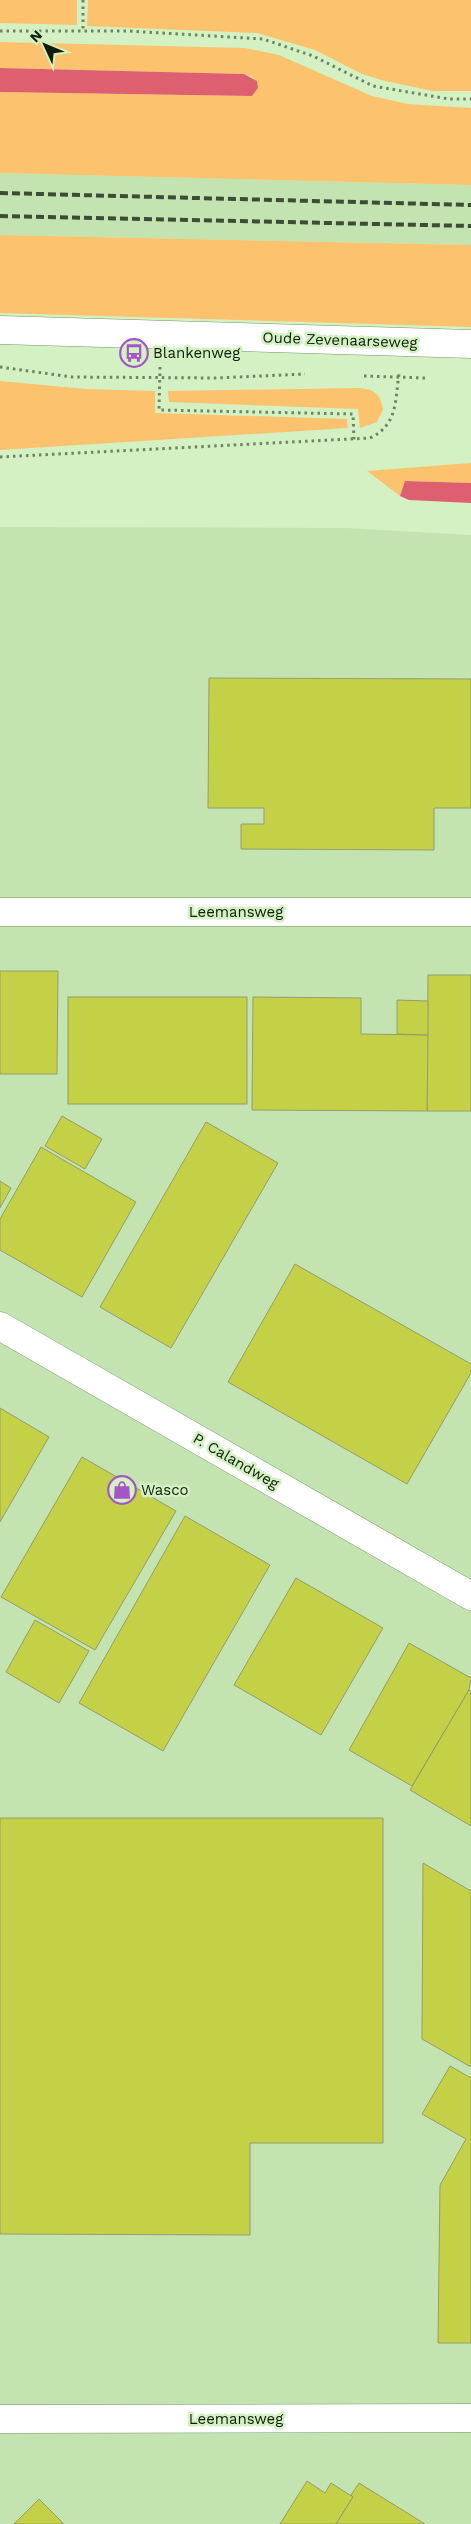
<svg xmlns="http://www.w3.org/2000/svg" width="471" height="2524" viewBox="0 0 471 2524" font-family="'Work Sans',sans-serif">
<style>
.built{fill:#c3e4b1}
.green{fill:#fdc26e}
.water{fill:#de5f70}
.building{fill:#c4d147;stroke:#969c6c}
.lines{fill:none;stroke-linecap:round;stroke-linejoin:round}
.minor-casing{stroke:#7a956b;stroke-width:29}
.tertiary-casing{stroke:#7a956b;stroke-width:29}
.path{stroke:#708365;stroke-width:3;stroke-dasharray:2.5 4;stroke-linecap:butt}
.minor{stroke:#fff;stroke-width:28}
.tertiary{stroke:#fff;stroke-width:28}
.rail{stroke:#3d4c35;stroke-width:4;stroke-dasharray:8 4;stroke-linecap:butt}
.labels{text-anchor:middle;stroke-width:5;stroke-linejoin:round;paint-order:stroke}
.street-label{font-size:15px;fill:#121c0c;stroke:#d3f1c3}
.poi-label{font-size:15px;fill:#121c0c;stroke:#d3f1c3;text-anchor:start}
</style>
<rect width="100%" height="100%" fill="#d3f1c3"/>
<g class="built">
<polygon points="0,173 471,185 471,245 0,235"/>
<polygon points="0,527 346,528 471,535 471,2524 0,2524"/>
</g>
<g class="green">
<polygon points="0,0 77,0 77,25 0,23"/>
<polygon points="88,0 471,0 471,91 433,91 385,81 362,74 315,50 257,33 87,26"/>
<path d="M0,42L245,48L279,55L372,96L408,104L471,108V185L0,173V92L252,96L258,88C257,78 252,77 244,74L0,68Z"/>
<polygon points="0,235 471,245 471,327 0,313"/>
<polygon points="0,381 86,389 155,391 155,413 347,419 348,428 0,450"/>
<path d="M358,388C374,389 380,393 383,409L377,422L360,428L358,409L169,402L168,391Z"/>
<polygon points="471,463 471,483 405,481 400,496 367,471"/>
</g>
<g class="water">
<polygon points="0,68 244,74 257,81 258,88 252,96 0,92"/>
<polygon points="405,481 471,483 471,503 409,500 400,496"/>
</g>
<g class="building">
<polygon points="209,678 471,679 471,808 434,808 434,850 241,849 241,824 264,824 264,808 208,808"/>
<polygon points="0,971 58,971 57,1074 0,1074"/>
<polygon points="428,975 471,975 471,1111 427,1111"/>
<rect x="68" y="997" width="179" height="107"/>
<polygon points="253,997 361,998 361,1034 428,1035 427,1111 252,1110"/>
<polygon points="397,1000 428,1001 428,1035 397,1034"/>
<polygon points="62,1116 102,1139 85,1169 45,1146"/>
<polygon points="206,1122 278,1163 171,1348 100,1307"/>
<polygon points="41,1147 136,1202 82,1297 0,1250 0,1219"/>
<polygon points="0,1181 11,1188 0,1208"/>
<polygon points="295,1264 471,1364 471,1373 407,1484 228,1382"/>
<polygon points="0,1408 49,1437 0,1522"/>
<polygon points="82,1457 176,1511 95,1650 1,1597"/>
<polygon points="185,1516 270,1565 163,1751 79,1703"/>
<polygon points="296,1578 383,1628 321,1735 234,1685"/>
<polygon points="35,1620 89,1651 59,1703 6,1672"/>
<polygon points="409,1643 471,1678 469,1690 412,1786 349,1750"/>
<polygon points="469,1690 471,1691 471,1826 410,1790"/>
<polygon points="0,1818 383,1818 383,2143 250,2143 250,2235 0,2234"/>
<polygon points="423,1863 471,1891 471,2067 422,2039"/>
<polygon points="450,2066 471,2078 471,2343 438,2343 440,2185 466,2139 422,2114"/>
<polygon points="307,2481 325,2493 331,2483 353,2497 336,2524 280,2524"/>
<polygon points="359,2483 425,2524 336,2524 353,2497 351,2495"/>
<polygon points="39,2499 64,2524 14,2524"/>
</g>
<g class="lines">
<defs>
<g id="minor">
<polyline points="0,912 471,912"/>
<polyline points="0,1326 471,1596"/>
<polyline points="0,2419 471,2418"/>
</g>
<polyline id="tertiary" points="0,330 471,344"/>
</defs>
<use href="#minor" class="minor-casing"/>
<use href="#tertiary" class="tertiary-casing"/>
<g class="path">
<polyline points="83,0 83,31"/>
<polyline points="0,31 128,31 263,39 313,56 373,86 449,99 471,99"/>
<polyline points="0,367 72,377 216,378 305,374"/>
<polyline points="160,367 159,410 353,414 354,440"/>
<polyline points="364,376 425,378"/>
<path d="M0,457L370,438C398,425 395,400 399,374"/>
</g>
<use href="#minor" class="minor"/>
<use href="#tertiary" class="tertiary"/>
<g class="rail">
<polyline points="0,193 471,205"/>
<polyline points="0,216 471,226"/>
</g>
</g>
<defs>
<symbol id="bus-ring" viewBox="-11 -11 22 22"><circle r="9.5" fill="#d3f1c3" stroke="#a455c6" stroke-width="1.5"/><path d="M-5-6H5V4H4V6H2V4H-2V6H-4V4H-5ZM-3.5-4V0h7V-4ZM-3.5 1.2v1.5H-2V1.2ZM2 1.2v1.5H3.5V1.2Z" fill="#a455c6"/></symbol>
<symbol id="shop-ring" viewBox="-11 -11 22 22"><circle r="9.5" fill="#d3f1c3" stroke="#a455c6" stroke-width="1.5"/><path d="M-5-2.5h2.3a2.7 3.5 0 0 1 5.4 0H5L5.5 6h-11ZM-1.5-2.5h3a1.5 2.3 0 0 0-3 0Z" fill="#a455c6"/></symbol>
</defs>
<g fill-rule="evenodd">
<use href="#bus-ring" x="118" y="337" width="32" height="32"/>
<use href="#shop-ring" x="106" y="1474" width="32" height="32"/>
</g>
<g class="labels">
<g class="street-label">
<text transform="translate(340 340) rotate(2)" y="5">Oude Zevenaarseweg</text>
<text x="236" y="917">Leemansweg</text>
<text transform="translate(236 1461) rotate(30)" y="5">P. Calandweg</text>
<text x="236" y="2424">Leemansweg</text>
</g>
<g class="poi-label">
<text x="153" y="358">Blankenweg</text>
<text x="141" y="1495">Wasco</text>
</g>
</g>
<g transform="translate(45 45) rotate(314)" stroke="#d3f1c3" stroke-width="4" paint-order="stroke">
<path d="M0-4L9 19L0 12L-9 19Z" fill="#121c0c"/>
<text y="-8" font-size="14" font-weight="bold" text-anchor="middle" fill="#121c0c">N</text>
</g>
</svg>
